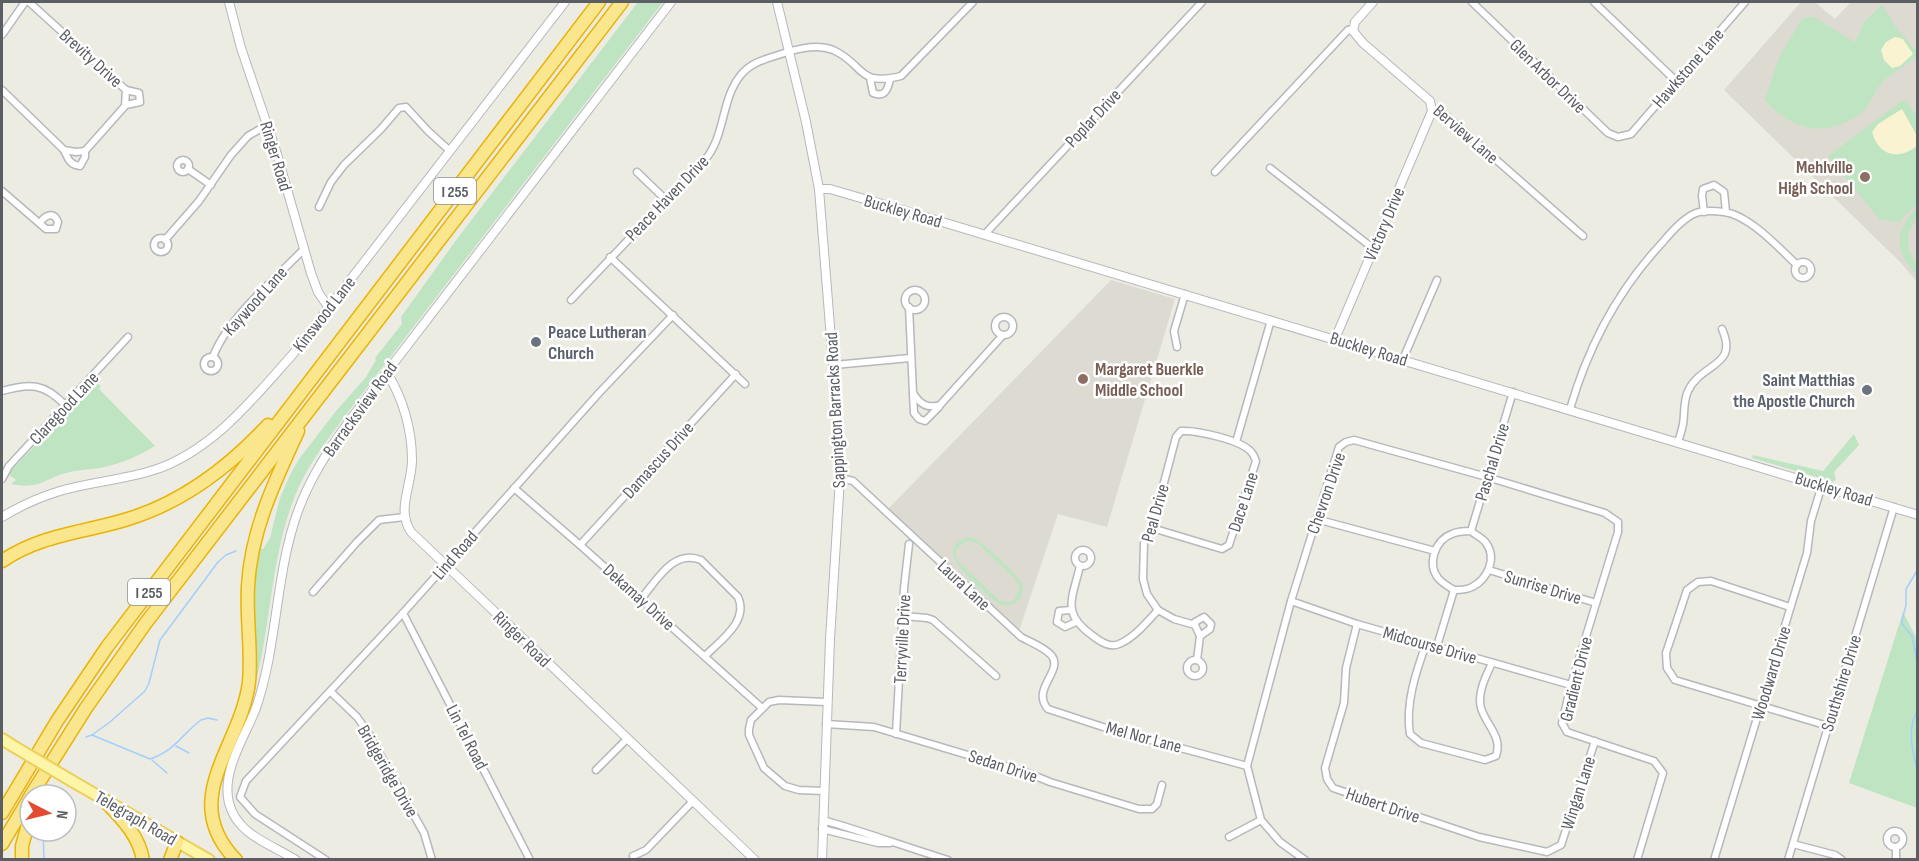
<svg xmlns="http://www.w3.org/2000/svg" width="1919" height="861" viewBox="0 0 1919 861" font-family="'Sofia Sans Condensed',sans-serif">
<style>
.education{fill:#dddbd1}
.green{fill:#bfe4c2;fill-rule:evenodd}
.sand{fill:#f9f3d2}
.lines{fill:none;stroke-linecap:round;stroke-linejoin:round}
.stream{stroke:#a3cffc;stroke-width:1.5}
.minor-casing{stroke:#b5b8bd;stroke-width:9}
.tertiary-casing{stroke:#b5b8bd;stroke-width:10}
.primary-casing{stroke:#edcf5c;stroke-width:14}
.motorway-casing{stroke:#e9b307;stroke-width:15}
.minor{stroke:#fff;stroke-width:6}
.tertiary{stroke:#fff;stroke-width:8}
.primary{stroke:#fdf5a8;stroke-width:10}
.motorway{stroke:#fae68d;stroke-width:12}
.primary-bridge-casing{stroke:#edcf5c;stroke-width:14;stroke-linecap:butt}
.primary-bridge{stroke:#fdf5a8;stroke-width:10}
.education-dot{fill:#8d6e63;stroke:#fff;stroke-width:2}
.worship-dot{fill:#6b7280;stroke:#fff;stroke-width:2}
.labels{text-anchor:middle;stroke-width:5;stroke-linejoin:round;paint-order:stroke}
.shield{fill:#fff;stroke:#8c8e92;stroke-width:1.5}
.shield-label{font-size:16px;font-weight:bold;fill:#5b5e63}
.street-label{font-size:18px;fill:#5b5e63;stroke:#fff}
.education-label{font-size:18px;font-weight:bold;fill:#785e54;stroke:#fff;text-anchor:end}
.worship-label{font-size:18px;font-weight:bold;fill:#5b616d;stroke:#fff;text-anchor:start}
</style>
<rect width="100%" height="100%" fill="#edece3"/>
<g class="education">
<polygon points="1801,2 1815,2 1835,19 1851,2 1917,2 1917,282 1901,263 1724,90"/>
<polygon points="1111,280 1175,299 1107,527 1058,514 1019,631 888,509"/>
</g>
<g class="green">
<path d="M638,2H663L352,407C331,435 308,463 295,496C267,565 272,647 245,719L254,576L258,548L263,549L270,538L280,498L290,475L299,459L336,411L366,377L376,360L375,358L402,324L401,317L457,239Z"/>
<path d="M1881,6H1883L1895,26L1917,52L1916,57C1905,66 1890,74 1880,85C1873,93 1871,104 1862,112C1829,139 1791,131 1765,100L1779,57L1802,19L1812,16L1855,42L1865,21Z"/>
<polygon points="1902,101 1906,101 1917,116 1917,204 1899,222 1880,220 1828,156"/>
<path d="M1917,207C1918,224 1906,228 1908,244C1909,258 1918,259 1917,275C1893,251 1895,231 1917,207Z"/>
<path d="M95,382L101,386L99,389L155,446C135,458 116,466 93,469C85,470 77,470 70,472C43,478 42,490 11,484L16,480L8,474Z"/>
<polygon points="1854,434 1859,445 1834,472 1836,479 1833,482 1752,458 1753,455 1823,471"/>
<path d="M971,537C980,540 1017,573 1021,582C1029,599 1011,610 997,603C985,592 944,562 955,545C959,539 965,538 971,537ZM967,541L977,543L1015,579L1019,585V591L1014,600L1007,603L999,600L959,562L956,556L957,548Z"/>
<polygon points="1903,612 1917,639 1917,808 1849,783"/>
</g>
<g class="sand">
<polygon points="1895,37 1903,39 1913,54 1900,66 1892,68 1884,60 1881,50 1886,42"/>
<path d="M1902,109L1917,136V146C1899,160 1879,157 1872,132L1878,124Z"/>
</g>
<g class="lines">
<g class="stream">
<polyline points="1918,569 1906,589 1906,605 1902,620 1902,624 1912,636 1918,666"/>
<path d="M1918,710C1906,728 1913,754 1918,773"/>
<polyline points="92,735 110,722 145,691 149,683 160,640 218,562 226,555 236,551"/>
<path d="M86,737L92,735L150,759C175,751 182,734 201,720L208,718L217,720"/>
<polyline points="176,746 189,753"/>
<polyline points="152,760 167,773"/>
<polyline points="43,831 44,860"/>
</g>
<defs>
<g id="minor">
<polyline points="1472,2 1608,133 1618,137 1631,134 1745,2"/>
<polyline points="1594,2 1677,82"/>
<polyline points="2,35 25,2"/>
<path d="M870,78L873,93C885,98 888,89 890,79"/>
<polyline points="2,90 64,150 76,152 85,151 125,106 126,90 29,2"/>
<polyline points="126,105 140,102 139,93 126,90"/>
<polyline points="1432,109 1443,113 1583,236"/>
<path d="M64,150C68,159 70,165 80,166L85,157V151"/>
<circle cx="183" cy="166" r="6"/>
<polyline points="1270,168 1374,249"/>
<polyline points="188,169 211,185"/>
<polyline points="637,172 666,200"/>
<polyline points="1215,172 1348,30 1353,29"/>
<path d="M2,191L46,229H56L58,222C54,211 45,215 40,223"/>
<polyline points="319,207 331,182 344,165 381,129 399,108 406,107 428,131 450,151"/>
<polyline points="1704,212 1702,196 1703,189 1714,185 1724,192 1726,212"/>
<polyline points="984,235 1202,2"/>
<circle cx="161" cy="245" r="7"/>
<polyline points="165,240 199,201 231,155 248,136 267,125"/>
<polyline points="610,257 745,384"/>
<circle cx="1803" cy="270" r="8"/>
<circle cx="915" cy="300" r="10"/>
<path d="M571,300L708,156C725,132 722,99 740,76C749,64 762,60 775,56C793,50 815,43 833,50C865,64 856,87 901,76L973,2"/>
<path d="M909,307L913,393C920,404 927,409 940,405L1003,335"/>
<circle cx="1004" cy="326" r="9"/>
<polyline points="1177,347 1174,331 1185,294"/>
<circle cx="211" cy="364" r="7"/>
<path d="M213,357C226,320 275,279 304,249"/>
<polyline points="1403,359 1437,280"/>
<polyline points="834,365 910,358"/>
<path d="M2,391C30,383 44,383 65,405"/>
<polyline points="913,394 914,413 919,419 925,421 939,407"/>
<path d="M1570,409C1588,347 1618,290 1662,243C1671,232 1683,218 1696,213C1704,210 1716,211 1724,212C1749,215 1779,248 1797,265"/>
<polyline points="1236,442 1271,320"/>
<path d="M1678,442C1680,436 1682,430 1683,424C1685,412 1683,402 1688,391C1702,362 1739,367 1722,329"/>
<path d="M840,478L853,481L1021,637C1030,642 1044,647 1051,655C1065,670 1030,689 1048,709L1103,727L1247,766"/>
<polyline points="2,479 9,466 128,337"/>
<polyline points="514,488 580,545 762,708"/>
<polyline points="1316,519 1435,551"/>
<path d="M1152,528L1222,549L1229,545L1256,461C1255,459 1254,455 1252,453C1243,440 1196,430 1181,431L1176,437L1152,528L1144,543L1143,579L1147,594L1158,610L1174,619L1195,625L1200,636L1197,660"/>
<path d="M1471,531C1475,535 1483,538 1486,543C1497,558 1488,579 1472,587C1467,590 1460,590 1454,590C1449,587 1442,583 1438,578C1427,564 1435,540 1452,534C1458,531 1465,531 1471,531Z"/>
<polyline points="1471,531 1513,392"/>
<polyline points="580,545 736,374"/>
<circle cx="1083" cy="558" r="8"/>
<path d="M1080,566C1072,600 1061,613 1093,636C1101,642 1110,648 1119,644C1134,638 1147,622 1158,610"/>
<polyline points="1489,570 1596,603"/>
<polyline points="313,592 357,542 379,520 404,517"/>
<path d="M641,599C657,580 673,549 701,560L738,597C749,621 721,640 705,656"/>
<polyline points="1291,601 1357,624 1571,685"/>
<polyline points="1790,607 1711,581 1698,582 1687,590 1666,653 1667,668 1675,680 1828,726"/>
<polyline points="1071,610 1059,611 1057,622 1065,627 1076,622"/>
<polyline points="403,613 530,860"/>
<polyline points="903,616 927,618 933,620 996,676"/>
<polyline points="1357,624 1346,668 1344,703 1325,768 1327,779 1333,788 1479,837 1547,852 1561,845 1595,741"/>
<polyline points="1195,625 1195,622 1204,617 1211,624 1210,629 1200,636"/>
<path d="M1426,644C1416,672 1405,704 1410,734L1421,743L1474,757L1485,760L1496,756C1503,737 1486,725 1481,708C1477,693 1486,676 1492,663"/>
<polyline points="1437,646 1454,590"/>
<circle cx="1195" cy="668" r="8"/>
<polyline points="331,692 357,717 367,731 424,833 432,860"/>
<polyline points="826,724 874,727 1028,773 1050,782 1139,809 1152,809 1157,804 1162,785"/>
<polyline points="896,734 904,588 909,544"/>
<polyline points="596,770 627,739"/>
<polyline points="824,791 799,790 785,786 764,768 749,735 749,729 751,720 769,702 779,700 827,702"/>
<path d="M823,820C865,832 906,847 948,860"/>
<polyline points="822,829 878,843 890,843"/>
<circle cx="1895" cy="839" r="8"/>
<polyline points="1229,837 1261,820"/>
<polyline points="1793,844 1835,855 1842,860"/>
<polyline points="1896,847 1896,860"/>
<polyline points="633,856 646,850 693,801"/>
<polyline points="326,860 255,814 240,797 246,781 403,613 599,393 673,315"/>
<polyline points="1305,860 1280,842 1261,820 1247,766 1291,601 1339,447 1346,442 1354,440 1487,477 1605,513 1618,522 1618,532 1571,685 1562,723 1567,732 1654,761 1663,773 1637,860"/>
<polyline points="1714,860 1807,553 1811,521 1822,485"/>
<polyline points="1788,860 1894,507"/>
</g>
<g id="tertiary">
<polyline points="229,2 241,48 276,151 311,273 318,292 329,308"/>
<polyline points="777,2 806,122 819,189 840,451 840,478 830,639 822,860"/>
<polyline points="819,189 830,189 909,212 1918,515"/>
<polyline points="1335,339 1432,111 1430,101 1363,43 1353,31 1355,22 1373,2"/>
<path d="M387,373C403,398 412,430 412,460C412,485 396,510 411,532L755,860"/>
<path d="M2,517C20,506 40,497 60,491C91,482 123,480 154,470C212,451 254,398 293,354L565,2"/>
<path d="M296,860C271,844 237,835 229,803C221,771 245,737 256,708C278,644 275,574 298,511C310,478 329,449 350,420L671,2"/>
</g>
<g id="primary">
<polyline points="2,739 13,746"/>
<polyline points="72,781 209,860"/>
</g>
<g id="motorway">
<path d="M2,561C42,534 83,533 128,519C183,502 229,467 268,425"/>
<polyline points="31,795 86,708 145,624 622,2"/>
<path d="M105,801C121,818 139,835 143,860"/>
<polyline points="2,813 57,721 107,647 599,2"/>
<polyline points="2,844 30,797"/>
<polyline points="22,860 22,846 30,817"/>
<polyline points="170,860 177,842"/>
<path d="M236,860C177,799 241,747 249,682C252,650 246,618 248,586C251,530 275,481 298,431"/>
</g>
</defs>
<use href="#minor" class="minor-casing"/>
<use href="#tertiary" class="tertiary-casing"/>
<use href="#primary" class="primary-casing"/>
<use href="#motorway" class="motorway-casing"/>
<use href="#minor" class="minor"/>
<use href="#tertiary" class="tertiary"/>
<use href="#primary" class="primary"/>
<use href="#motorway" class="motorway"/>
<defs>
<polyline id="primary-bridge" points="13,746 72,781"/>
</defs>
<use href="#primary-bridge" class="primary-bridge-casing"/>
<use href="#primary-bridge" class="primary-bridge"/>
</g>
<g class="education-dot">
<circle cx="1865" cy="177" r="6"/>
<circle cx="1083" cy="379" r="6"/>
</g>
<g class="worship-dot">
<circle cx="536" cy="342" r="6"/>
<circle cx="1867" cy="390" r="6"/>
</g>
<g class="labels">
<g class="shield">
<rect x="434" y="178" width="42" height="26" rx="4.5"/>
<rect x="128" y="579" width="42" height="26" rx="4.5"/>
</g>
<g class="shield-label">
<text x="455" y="197">I 255</text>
<text x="149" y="598">I 255</text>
</g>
<g class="street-label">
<text transform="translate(91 58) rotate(42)" y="6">Brevity Drive</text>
<text transform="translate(1688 68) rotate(-49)" y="6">Hawkstone Lane</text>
<text transform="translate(1548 76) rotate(44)" y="6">Glen Arbor Drive</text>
<text transform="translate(1093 118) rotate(-47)" y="6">Poplar Drive</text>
<text transform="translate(1466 134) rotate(41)" y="6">Berview Lane</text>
<text transform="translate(276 156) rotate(73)" y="6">Ringer Road</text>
<text transform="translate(667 198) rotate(-46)" y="6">Peace Haven Drive</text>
<text transform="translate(903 211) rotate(16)" y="6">Buckley Road</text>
<text transform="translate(1384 224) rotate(-67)" y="6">Victory Drive</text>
<text transform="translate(255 301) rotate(-48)" y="6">Kaywood Lane</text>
<text transform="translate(324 314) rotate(-52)" y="6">Kinswood Lane</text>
<text transform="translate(1369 349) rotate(17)" y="6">Buckley Road</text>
<text transform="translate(64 408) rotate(-47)" y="6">Claregood Lane</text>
<text transform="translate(360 409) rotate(-54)" y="6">Barracksview Road</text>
<text transform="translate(835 410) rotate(-93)" y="6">Sappington Barracks Road</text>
<text transform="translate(658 460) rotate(-48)" y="6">Damascus Drive</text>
<text transform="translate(1492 462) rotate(-73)" y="6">Paschal Drive</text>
<text transform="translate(1834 489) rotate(17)" y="6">Buckley Road</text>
<text transform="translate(1326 493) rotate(-71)" y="6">Chevron Drive</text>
<text transform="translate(1243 502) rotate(-72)" y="6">Dace Lane</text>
<text transform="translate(1155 513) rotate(-74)" y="6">Peal Drive</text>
<text transform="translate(455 555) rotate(-49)" y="6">Lind Road</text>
<text transform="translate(964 585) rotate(43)" y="6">Laura Lane</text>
<text transform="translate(1543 587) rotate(17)" y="6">Sunrise Drive</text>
<text transform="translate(639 597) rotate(42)" y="6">Dekamay Drive</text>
<text transform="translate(522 639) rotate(44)" y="6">Ringer Road</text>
<text transform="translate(902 639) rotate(-87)" y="6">Terryville Drive</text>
<text transform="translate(1430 645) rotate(16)" y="6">Midcourse Drive</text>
<text transform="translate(1771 673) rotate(-73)" y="6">Woodward Drive</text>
<text transform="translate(1576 679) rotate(-76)" y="6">Gradient Drive</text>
<text transform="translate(1841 683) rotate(-73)" y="6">Southshire Drive</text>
<text transform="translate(467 737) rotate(63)" y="6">Lin Tel Road</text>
<text transform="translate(1144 737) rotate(15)" y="6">Mel Nor Lane</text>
<text transform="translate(1003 766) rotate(18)" y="6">Sedan Drive</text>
<text transform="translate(388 771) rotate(60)" y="6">Bridgeridge Drive</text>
<text transform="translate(1578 793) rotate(-72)" y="6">Wingan Lane</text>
<text transform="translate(1383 805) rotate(19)" y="6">Hubert Drive</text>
<text transform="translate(136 818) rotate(30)" y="6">Telegraph Road</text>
</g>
<g class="education-label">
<text x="1853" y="173">Mehlville<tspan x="1853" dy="21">High School</tspan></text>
<text x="1095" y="375" text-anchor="start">Margaret Buerkle<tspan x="1095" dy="21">Middle School</tspan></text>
</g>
<g class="worship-label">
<text x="548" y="338">Peace Lutheran<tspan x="548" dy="21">Church</tspan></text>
<text x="1855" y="386" text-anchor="end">Saint Matthias<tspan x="1855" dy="21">the Apostle Church</tspan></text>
</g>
</g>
<rect width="1919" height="861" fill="none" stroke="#5b5e63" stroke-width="6"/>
<g transform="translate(48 813) rotate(97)"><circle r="28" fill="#ffffff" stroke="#bdbfc1" stroke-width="1.5"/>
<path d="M0-4.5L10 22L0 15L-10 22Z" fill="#e44c32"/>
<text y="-9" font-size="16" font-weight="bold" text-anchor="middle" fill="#5b5e63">N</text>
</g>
</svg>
